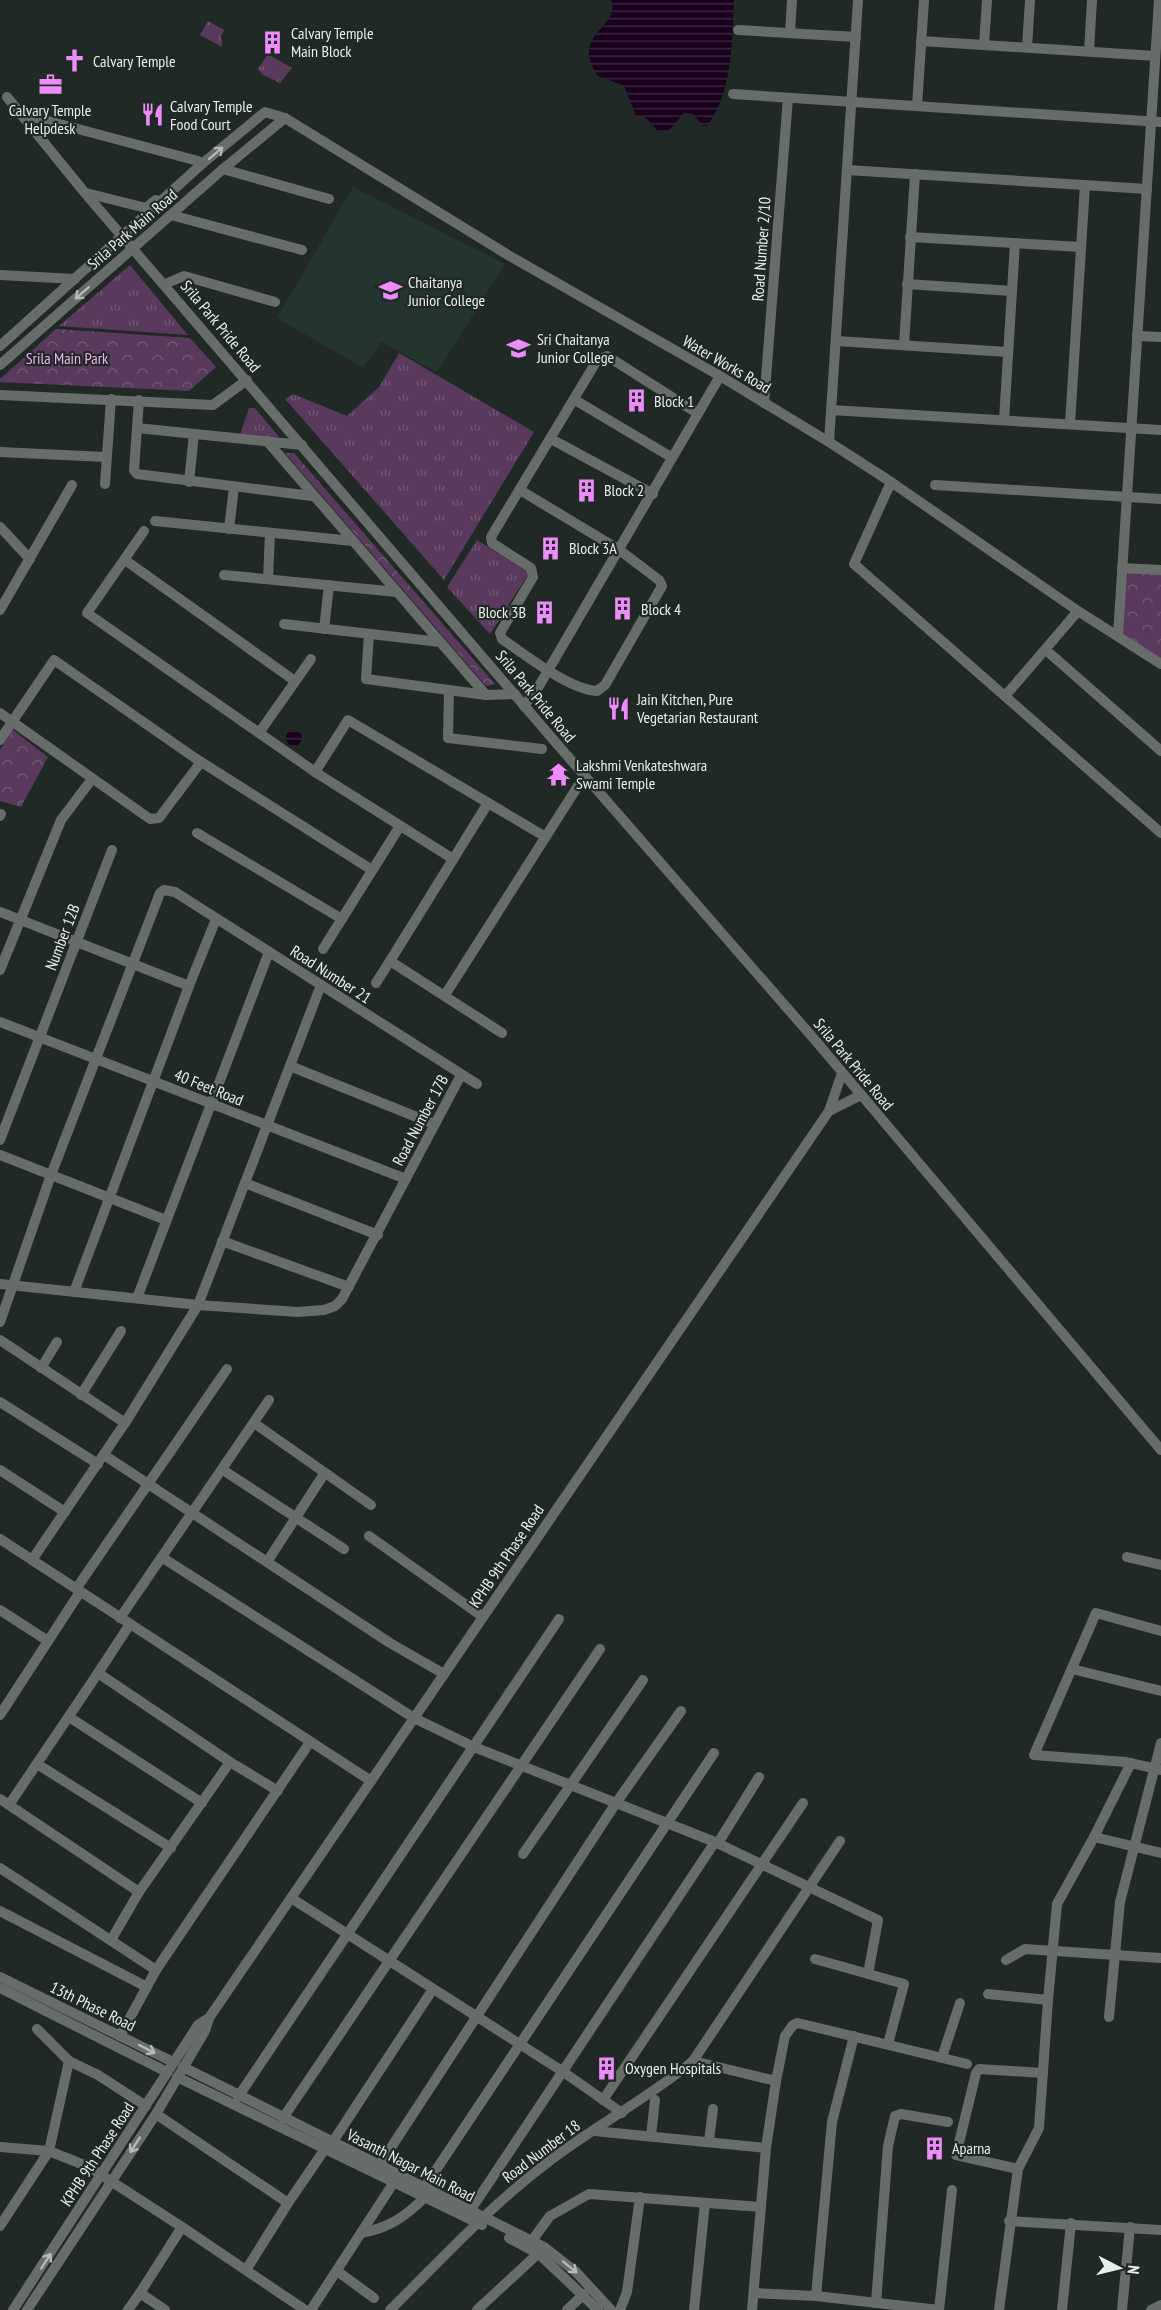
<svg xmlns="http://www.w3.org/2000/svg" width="1161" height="2310" viewBox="0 0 1161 2310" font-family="'PT Sans Narrow',sans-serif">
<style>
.built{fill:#24342e}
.grass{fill:url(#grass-tufts)}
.forest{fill:url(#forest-crowns)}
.water{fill:url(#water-rules)}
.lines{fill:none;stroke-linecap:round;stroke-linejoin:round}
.minor{stroke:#686d6b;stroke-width:10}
.oneway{stroke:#b5bab8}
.labels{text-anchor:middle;stroke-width:4.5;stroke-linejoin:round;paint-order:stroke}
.poi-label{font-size:16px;fill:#e8eeeb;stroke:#202925;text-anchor:start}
.street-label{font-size:16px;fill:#e8eeeb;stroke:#202925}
.park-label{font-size:16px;fill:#efaff7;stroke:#202925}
</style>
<defs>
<pattern id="grass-tufts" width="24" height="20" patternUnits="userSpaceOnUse" patternTransform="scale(1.5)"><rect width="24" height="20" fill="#593a5c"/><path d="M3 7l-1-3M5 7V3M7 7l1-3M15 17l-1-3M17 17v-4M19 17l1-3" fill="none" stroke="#715774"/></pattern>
<pattern id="forest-crowns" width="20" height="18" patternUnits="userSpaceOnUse" patternTransform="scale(1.5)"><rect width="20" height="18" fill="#593a5c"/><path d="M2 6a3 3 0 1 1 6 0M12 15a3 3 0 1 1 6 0" fill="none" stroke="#715774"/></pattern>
<pattern id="water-rules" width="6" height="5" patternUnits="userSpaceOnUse" patternTransform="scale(1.5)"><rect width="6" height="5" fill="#19001d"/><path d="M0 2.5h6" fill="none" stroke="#3a263e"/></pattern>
</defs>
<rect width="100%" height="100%" fill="#202925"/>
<polygon class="built" points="353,187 505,264 437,372 381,342 363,368 277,318"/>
<g class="grass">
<polygon points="208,21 224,30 221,37 222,47 200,35"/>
<polygon points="268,54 292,68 280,83 263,75 258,69"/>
<polygon points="130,265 188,335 59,326"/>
<polygon points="399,353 534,432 444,580 285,399 293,394 347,416 379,387"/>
<polygon points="249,408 255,408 279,437 240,435"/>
<polygon points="477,540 529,573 490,634 447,587"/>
</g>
<g class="forest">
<polygon points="56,329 190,338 216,367 189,391 0,382 0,379"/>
<polygon points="294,453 495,684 486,686 285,453"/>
<polygon points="1128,568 1161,570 1161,660 1120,636"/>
<polygon points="13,730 48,757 21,807 0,801 0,750"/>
</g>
<g class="water">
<path d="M611,0H734C732,41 733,90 708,125L703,126L693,114L684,113L670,129L659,132L645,117L636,116L624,86L598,76C569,33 621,29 611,0Z"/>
<circle cx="294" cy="738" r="8"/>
</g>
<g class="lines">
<g class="minor">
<polyline points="738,30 856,37"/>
<polyline points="790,33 792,0"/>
<polyline points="921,41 1155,56"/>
<polyline points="984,45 987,0"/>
<polyline points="1027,47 1030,0"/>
<polyline points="1089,51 1092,0"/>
<polyline points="733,94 1161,122"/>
<polyline points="7,97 85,193 557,744 815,1040 1161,1450"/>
<polyline points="917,106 924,0"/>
<polyline points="18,113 198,161"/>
<polyline points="223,169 329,199"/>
<polyline points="847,170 1147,189"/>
<polyline points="86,193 146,208 156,200"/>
<polyline points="171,215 302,250"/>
<polyline points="910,237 1081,247"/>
<polyline points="0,275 75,279"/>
<polyline points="165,284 184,276 275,302"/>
<polyline points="907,284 1012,291"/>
<polyline points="1137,336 1161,337"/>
<polyline points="836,341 1008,352"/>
<polyline points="904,345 915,174"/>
<polyline points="0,346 203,163 265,112 285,118 508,255 720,376 829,442 891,482 1078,611 1161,664"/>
<polyline points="0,365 223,169 285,118"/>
<polyline points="0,395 213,405 247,380"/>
<polyline points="139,400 134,470 137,474 312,496"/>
<polyline points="575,400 671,457"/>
<polyline points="764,403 788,98"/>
<polyline points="831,410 1161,430"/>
<polyline points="1004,420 1015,243"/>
<polyline points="1070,424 1085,185"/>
<polyline points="137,428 302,445"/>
<polyline points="551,439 653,494"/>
<polyline points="267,441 486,695"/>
<polyline points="829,442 858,0"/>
<polyline points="0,452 106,457"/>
<polyline points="189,482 194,434"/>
<polyline points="891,482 854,564 1161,833"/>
<polyline points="105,484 111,399"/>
<polyline points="935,485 1161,499"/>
<path d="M520,490L618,549L659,580L662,586L605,685L597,691C568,689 526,655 502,639L500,633L533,577L531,568L492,543L491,537L596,362L607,356L697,413"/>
<polyline points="155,521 353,541"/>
<polyline points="0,527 30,559"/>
<polyline points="229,529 234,487"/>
<polyline points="144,531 87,613 315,772 453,859"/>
<polyline points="125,560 295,681"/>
<polyline points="1122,568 1161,570"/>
<polyline points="224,575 397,592"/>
<polyline points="268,579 270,533"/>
<polyline points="0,610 72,485"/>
<polyline points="284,624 440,642"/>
<polyline points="324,629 329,585"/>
<polyline points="369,634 366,679 486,695 515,694"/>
<polyline points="1118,635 1159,0"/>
<polyline points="1047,651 1161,751"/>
<polyline points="449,690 448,738 542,749"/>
<polyline points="1006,695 1078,611"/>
<polyline points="524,706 539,686 720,376"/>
<polyline points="0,713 150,819 159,818 201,762"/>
<polyline points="259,733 311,659"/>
<polyline points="0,740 54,660 195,758 372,870"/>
<polyline points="315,772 348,720 544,836"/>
<polyline points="488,803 390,961 502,1033"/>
<polyline points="0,816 1,814"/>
<polyline points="197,833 342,919"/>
<polyline points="0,912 189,986"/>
<polyline points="323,949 400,826"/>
<polyline points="0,970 61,820 92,779"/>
<polyline points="376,983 390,961"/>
<polyline points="445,995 585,775"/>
<polyline points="0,1022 406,1179"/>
<polyline points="290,1066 434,1124"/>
<polyline points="829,1111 861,1095"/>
<polyline points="0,1140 112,850"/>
<polyline points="0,1155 166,1220"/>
<polyline points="245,1183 378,1235"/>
<polyline points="222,1241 349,1287"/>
<polyline points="0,1284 198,1305 298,1312 324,1310 335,1306 342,1299 461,1075"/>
<polyline points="74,1292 189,986 216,919"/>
<polyline points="137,1298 269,952"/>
<polyline points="0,1322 51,1175 160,893 164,890 175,892 477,1084"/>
<polyline points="0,1340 125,1423"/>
<polyline points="41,1368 57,1342"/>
<polyline points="81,1395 121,1331"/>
<polyline points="0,1402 98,1464"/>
<polyline points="254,1423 371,1505"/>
<polyline points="104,1455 390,1643 444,1674"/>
<polyline points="0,1470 65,1512"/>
<polyline points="223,1470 344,1549"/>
<polyline points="369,1536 483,1617"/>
<polyline points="0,1539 371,1781"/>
<polyline points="1127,1557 1161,1565"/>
<polyline points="163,1558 414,1718 474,1747 715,1842 878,1920 868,1974"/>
<polyline points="32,1560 125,1423 198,1305 321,985"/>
<polyline points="267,1562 324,1474"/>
<polyline points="76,1589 227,1369"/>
<polyline points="0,1610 48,1641"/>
<polyline points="120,1618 269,1400"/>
<polyline points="1161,1631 1096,1613 1034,1755 1126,1762 1161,1770"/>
<polyline points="1072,1669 1161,1691"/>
<polyline points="98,1673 130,1624"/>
<polyline points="0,1715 80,1592"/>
<polyline points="69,1717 202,1803"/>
<polyline points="230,1762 278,1791"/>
<polyline points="37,1764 171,1848"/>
<polyline points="0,1799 139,1892 111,1940"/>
<polyline points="9,1805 98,1673 230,1762 139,1892"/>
<polyline points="1094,1837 1131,1763"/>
<polyline points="840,1841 693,2061 776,2081 785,2036 793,2025 798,2023 967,2064"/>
<polyline points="718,1843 759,1777"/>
<polyline points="523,1854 643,1680"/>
<polyline points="0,1868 156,1970 120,2036"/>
<polyline points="291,1898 562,2071 622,2113"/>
<polyline points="0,1911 145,1986"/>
<polyline points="815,1959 904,1984 888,2044"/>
<polyline points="1006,1960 1025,1949 1161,1958"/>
<polyline points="156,1970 310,1742"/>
<polyline points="0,1977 173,2062"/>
<polyline points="0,1988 167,2072"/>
<polyline points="988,1994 1048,2000 1057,1904 1094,1837 1161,1853"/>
<polyline points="1109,2017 1120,1902 1161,1743"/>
<polyline points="37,2029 69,2061 98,2075 146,2106"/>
<polyline points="942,2057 960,2003"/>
<polyline points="69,2061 49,2151 89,2167 182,2227"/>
<polyline points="183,2067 544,2247 576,2272 611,2310"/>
<polyline points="177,2077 482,2225"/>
<polyline points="238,2097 559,1619"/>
<polyline points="603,2100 803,1803"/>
<polyline points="156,2114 288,2203 325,2149 332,2143 433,1989"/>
<polyline points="283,2118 600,1649"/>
<polyline points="594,2131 766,2148"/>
<polyline points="651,2136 655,2100"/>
<polyline points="709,2141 713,2109"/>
<polyline points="0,2147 49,2151 0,2226"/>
<polyline points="379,2166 616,1803 681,1711"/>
<polyline points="1018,2169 956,2155 976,2073 979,2069 1043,2073"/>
<polyline points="424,2188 714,1753"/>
<polyline points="466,2217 715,1842"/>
<polyline points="1009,2221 1161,2230"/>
<path d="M361,2233C389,2228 405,2217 425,2197"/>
<polyline points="509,2238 539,2254 598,2310"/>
<polyline points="528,2246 550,2216 589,2194 761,2207"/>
<polyline points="246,2270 288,2203"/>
<polyline points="337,2271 374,2298"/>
<polyline points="140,2293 182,2227 305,2310"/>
<polyline points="754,2293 816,2296 939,2310"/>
<polyline points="816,2296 832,2122 854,2036"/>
<polyline points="876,2303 888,2146 895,2116 901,2114 948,2122"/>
<polyline points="13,2310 198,2025 209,2018"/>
<polyline points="27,2310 156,2114 205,2031 209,2018 829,1111 842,1073"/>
<polyline points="128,2310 140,2293 165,2310"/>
<polyline points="311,2310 394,2182"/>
<path d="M390,2310C440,2261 487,2209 543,2166C591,2128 646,2100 693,2061"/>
<polyline points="477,2310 543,2249"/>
<polyline points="567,2310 584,2294"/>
<polyline points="620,2310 627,2292 640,2197"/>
<polyline points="694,2310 705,2203"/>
<polyline points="752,2310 766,2148 776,2081"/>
<polyline points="939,2310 952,2190"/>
<polyline points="999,2310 1018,2169 1039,2128 1048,2000"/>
<polyline points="1062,2310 1071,2223"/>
<polyline points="1122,2310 1130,2227"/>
<polyline points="1151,2310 1161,2305"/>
</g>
</g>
<defs><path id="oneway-shaft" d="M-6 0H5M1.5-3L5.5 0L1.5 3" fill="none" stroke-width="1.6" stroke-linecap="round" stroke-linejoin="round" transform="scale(1.5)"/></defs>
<g class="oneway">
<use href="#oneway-shaft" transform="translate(216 153) rotate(-41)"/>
<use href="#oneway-shaft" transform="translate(82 293) rotate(139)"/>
<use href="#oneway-shaft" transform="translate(147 2049) rotate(27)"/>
<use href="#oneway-shaft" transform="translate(135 2145) rotate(123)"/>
<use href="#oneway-shaft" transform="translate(46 2261) rotate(-57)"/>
<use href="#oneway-shaft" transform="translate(570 2267) rotate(39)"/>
</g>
<defs>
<symbol id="building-bare" viewBox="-9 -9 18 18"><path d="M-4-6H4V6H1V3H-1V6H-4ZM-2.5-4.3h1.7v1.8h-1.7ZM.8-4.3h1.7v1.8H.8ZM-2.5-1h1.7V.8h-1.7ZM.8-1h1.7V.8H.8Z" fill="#ed8cf9" stroke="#202925" stroke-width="2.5" paint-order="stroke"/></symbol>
<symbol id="church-bare" viewBox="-9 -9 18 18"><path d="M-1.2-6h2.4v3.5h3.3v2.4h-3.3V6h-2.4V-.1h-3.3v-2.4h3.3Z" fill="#ed8cf9" stroke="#202925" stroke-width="2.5" paint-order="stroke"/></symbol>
<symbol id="office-bare" viewBox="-9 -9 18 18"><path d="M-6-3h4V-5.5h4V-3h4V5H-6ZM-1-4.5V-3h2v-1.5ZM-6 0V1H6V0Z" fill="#ed8cf9" stroke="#202925" stroke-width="2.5" paint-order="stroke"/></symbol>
<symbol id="restaurant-bare" viewBox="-9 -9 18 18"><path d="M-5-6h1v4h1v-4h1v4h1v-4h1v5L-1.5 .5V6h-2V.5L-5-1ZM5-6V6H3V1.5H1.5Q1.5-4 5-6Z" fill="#ed8cf9" stroke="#202925" stroke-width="2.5" paint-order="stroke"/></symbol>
<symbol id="university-bare" viewBox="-9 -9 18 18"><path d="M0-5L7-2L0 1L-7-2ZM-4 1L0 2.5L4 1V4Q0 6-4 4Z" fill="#ed8cf9" stroke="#202925" stroke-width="2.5" paint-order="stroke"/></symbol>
<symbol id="temple-bare" viewBox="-9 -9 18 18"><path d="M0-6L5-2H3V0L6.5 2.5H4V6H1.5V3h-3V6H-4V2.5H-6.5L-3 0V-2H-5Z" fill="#ed8cf9" stroke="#202925" stroke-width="2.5" paint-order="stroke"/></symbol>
</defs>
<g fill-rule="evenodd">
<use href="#building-bare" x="256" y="26" width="33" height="33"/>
<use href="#church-bare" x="58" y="44" width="33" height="33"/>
<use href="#office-bare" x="34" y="68" width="33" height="33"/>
<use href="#restaurant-bare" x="136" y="98" width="33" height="33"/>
<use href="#university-bare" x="374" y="274" width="33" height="33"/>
<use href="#university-bare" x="502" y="332" width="33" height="33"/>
<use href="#building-bare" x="620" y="384" width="33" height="33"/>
<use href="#building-bare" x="570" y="474" width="33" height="33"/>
<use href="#building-bare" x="534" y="532" width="33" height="33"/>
<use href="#building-bare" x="606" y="592" width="33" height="33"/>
<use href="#building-bare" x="528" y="596" width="33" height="33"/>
<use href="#restaurant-bare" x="602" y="692" width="33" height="33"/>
<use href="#temple-bare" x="542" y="758" width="33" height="33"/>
<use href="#building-bare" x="590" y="2052" width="33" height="33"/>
<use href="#building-bare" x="918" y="2132" width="33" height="33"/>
</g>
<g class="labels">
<g class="poi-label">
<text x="291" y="39">Calvary Temple<tspan x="291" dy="18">Main Block</tspan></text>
<text x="93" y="67">Calvary Temple</text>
<text x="170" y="112">Calvary Temple<tspan x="170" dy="18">Food Court</tspan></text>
<text x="50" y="116" text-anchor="middle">Calvary Temple<tspan x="50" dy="18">Helpdesk</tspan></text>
<text x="408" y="288">Chaitanya<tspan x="408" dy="18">Junior College</tspan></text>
<text x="537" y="345">Sri Chaitanya<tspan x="537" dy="18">Junior College</tspan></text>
<text x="654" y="407">Block 1</text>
<text x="604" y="496">Block 2</text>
<text x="569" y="554">Block 3A</text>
<text x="641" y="615">Block 4</text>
<text x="526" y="618" text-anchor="end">Block 3B</text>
<text x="637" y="705">Jain Kitchen, Pure<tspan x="637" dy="18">Vegetarian Restaurant</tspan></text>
<text x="576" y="771">Lakshmi Venkateshwara<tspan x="576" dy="18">Swami Temple</tspan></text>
<text x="625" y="2074">Oxygen Hospitals</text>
<text x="952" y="2154">Aparna</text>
</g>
<g class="street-label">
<text transform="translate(132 229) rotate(-41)" y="6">Srila Park Main Road</text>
<text transform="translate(761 249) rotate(-86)" y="6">Road Number 2/10</text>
<text transform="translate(221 326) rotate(50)" y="6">Srila Park Pride Road</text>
<text transform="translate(727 364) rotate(30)" y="6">Water Works Road</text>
<text transform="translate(536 696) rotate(50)" y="6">Srila Park Pride Road</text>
<text transform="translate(62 937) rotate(-69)" y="6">Number 12B</text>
<text transform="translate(331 974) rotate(33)" y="6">Road Number 21</text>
<text transform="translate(854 1064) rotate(50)" y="6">Srila Park Pride Road</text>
<text transform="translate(209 1087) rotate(22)" y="6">40 Feet Road</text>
<text transform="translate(420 1120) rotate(-62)" y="6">Road Number 17B</text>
<text transform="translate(506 1556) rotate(-56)" y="6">KPHB 9th Phase Road</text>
<text transform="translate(93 2006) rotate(26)" y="6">13th Phase Road</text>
<text transform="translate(541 2151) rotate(-37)" y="6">Road Number 18</text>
<text transform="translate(97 2154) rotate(-57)" y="6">KPHB 9th Phase Road</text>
<text transform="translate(411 2165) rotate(27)" y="6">Vasanth Nagar Main Road</text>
</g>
<g class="park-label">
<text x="67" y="364">Srila Main Park</text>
</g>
</g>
<g transform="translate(1119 2268) rotate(97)" stroke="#202925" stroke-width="4.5" paint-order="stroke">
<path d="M0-4.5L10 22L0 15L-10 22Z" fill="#e8eeeb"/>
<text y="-9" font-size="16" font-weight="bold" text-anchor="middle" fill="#e8eeeb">N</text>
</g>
</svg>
